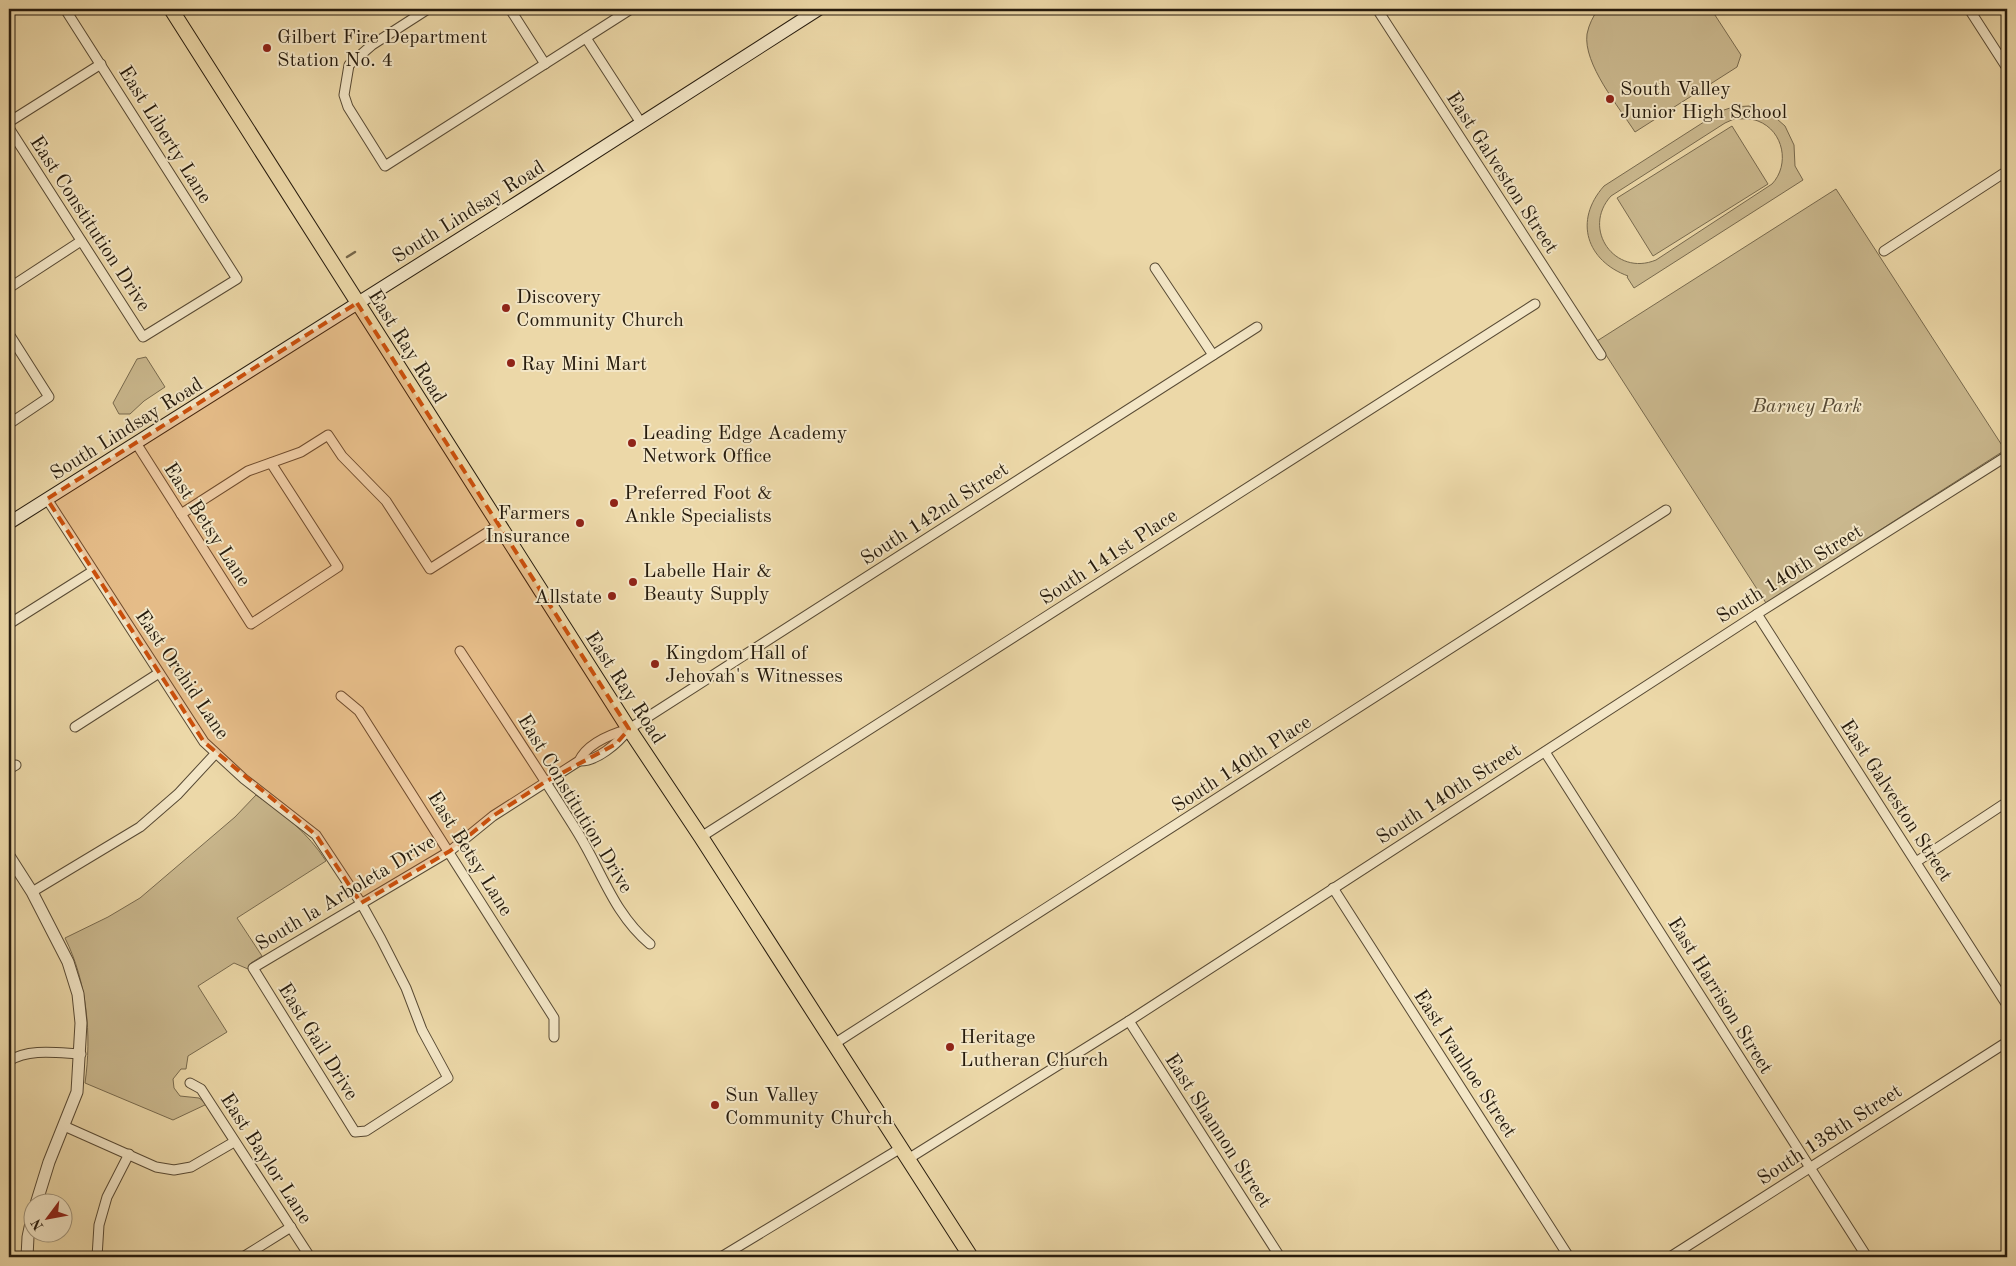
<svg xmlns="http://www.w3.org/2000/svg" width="2016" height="1266" viewBox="0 0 2016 1266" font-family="'Old Standard TT',serif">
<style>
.green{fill:#cab88e;stroke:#786a4e;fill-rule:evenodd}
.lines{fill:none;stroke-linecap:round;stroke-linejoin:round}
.stream{stroke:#75664a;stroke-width:2.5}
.minor-casing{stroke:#584a34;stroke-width:11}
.tertiary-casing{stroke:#584a34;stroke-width:13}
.secondary-casing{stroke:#261b0d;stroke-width:14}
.primary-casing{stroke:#261b0d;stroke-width:16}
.minor{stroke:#f3e6c6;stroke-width:9}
.tertiary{stroke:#f3e6c6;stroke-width:11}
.secondary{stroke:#f3e6c6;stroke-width:12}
.primary{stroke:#ecd8a8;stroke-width:14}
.marked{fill:#cb500c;fill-opacity:0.2;stroke:#cb500c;stroke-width:4;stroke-dasharray:10 6;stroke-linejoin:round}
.poi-dot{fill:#8f2418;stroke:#f3e6c6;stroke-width:2}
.labels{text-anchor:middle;stroke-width:4;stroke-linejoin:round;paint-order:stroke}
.poi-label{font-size:20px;fill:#261b0d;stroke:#f3e6c6;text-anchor:start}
.street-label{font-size:20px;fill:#261b0d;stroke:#f3e6c6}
.park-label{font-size:20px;font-style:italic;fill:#574a34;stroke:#f3e6c6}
</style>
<rect width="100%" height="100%" fill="#ecd8a8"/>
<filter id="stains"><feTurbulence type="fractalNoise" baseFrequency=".004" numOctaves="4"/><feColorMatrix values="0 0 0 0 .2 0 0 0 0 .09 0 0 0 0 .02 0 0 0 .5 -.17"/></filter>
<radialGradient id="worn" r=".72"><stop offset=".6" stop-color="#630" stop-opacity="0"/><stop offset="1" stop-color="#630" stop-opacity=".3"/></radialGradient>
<g class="green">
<path d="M1598,9H1711L1741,55L1737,67L1635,132C1619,107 1583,64 1587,34C1589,24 1593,17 1598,9Z"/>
<path d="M1749,106L1769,112L1785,126L1794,145L1795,166L1803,180L1634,288L1627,277L1628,276C1587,261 1573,221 1604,186L1721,111L1733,107ZM1734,119C1743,119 1750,118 1758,121C1784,131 1790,165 1772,184L1656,260C1615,277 1581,229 1611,196L1725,123Z"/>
<polygon points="1732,126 1768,184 1653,256 1617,198"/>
<polygon points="1836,189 2005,450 1766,603 1597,341"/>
<polygon points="146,357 165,387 144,401 130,414 119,414 113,403 137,359"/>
<path d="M256,795C283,813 308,833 326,861L237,918L262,956L251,963L248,969L234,963L198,986L227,1032L188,1056L186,1069H181L173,1079L174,1088L180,1096L199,1098L207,1104L173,1120L85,1083C92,1035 87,982 65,938L108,917L140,898L235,817Z"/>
</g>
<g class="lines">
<polyline class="stream" points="347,257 355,252"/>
<defs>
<g id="minor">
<polyline points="428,9 372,45 349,65 344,95 348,107 385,166 631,9"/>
<polyline points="510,9 545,64"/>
<polyline points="1377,9 1601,355"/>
<polyline points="1969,9 2007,68"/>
<polyline points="586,38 641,123"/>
<polyline points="9,122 101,64"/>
<polyline points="9,128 143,337 237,279 65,9"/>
<polyline points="1884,251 2007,171"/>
<polyline points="1155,268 1213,355"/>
<polyline points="9,288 81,241"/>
<polyline points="9,334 49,397 9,424"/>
<polyline points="136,443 251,624 338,567 271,463"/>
<path d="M47,499L204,742L244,779L316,835L361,903L381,939L406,988L422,1030L448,1078L366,1131L355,1132L253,968L450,851L493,816L579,761C587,744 611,734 629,729L1257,327"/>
<polyline points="181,514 248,471 301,452 328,435 342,456 386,501 430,569 499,525"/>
<polyline points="1757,614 2007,1005"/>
<polyline points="9,624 93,571"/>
<path d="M460,651C500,712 540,772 578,833C602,872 614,914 650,944"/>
<polyline points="341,696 359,711 554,1018 554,1037"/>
<polyline points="75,727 159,673"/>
<polyline points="1545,752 1867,1257"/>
<path d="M579,761C597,762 618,743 629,729"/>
<polyline points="9,769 16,765"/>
<polyline points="701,837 1535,304"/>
<polyline points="1916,862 2007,802"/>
<polyline points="1333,888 1569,1257"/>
<polyline points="32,892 140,827 178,794 215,754"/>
<polyline points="1129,1021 1280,1257"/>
<polyline points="834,1044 1666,510"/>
<path d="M9,1061C29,1048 58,1053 81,1054"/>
<polyline points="190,1083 201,1089 310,1257"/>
<polyline points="64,1126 156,1167 174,1170 191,1167 234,1142"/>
<polyline points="908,1159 1129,1021 1757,614 2007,456"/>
<polyline points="97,1257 99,1225 107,1197 129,1154"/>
<polyline points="243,1257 291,1227"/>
<polyline points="721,1257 901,1148"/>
<polyline points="1670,1257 2007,1042"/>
</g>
<g id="tertiary">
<polyline points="9,856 32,892 68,962 78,994 81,1023 77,1092 49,1162 36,1204"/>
<polyline points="27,1257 28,1237 32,1218"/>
</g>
<polyline id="secondary" points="9,523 518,202 819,9"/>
<polyline id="primary" points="171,9 629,729 701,837 971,1257"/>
</defs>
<use href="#minor" class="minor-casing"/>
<use href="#tertiary" class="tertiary-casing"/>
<use href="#secondary" class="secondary-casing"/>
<use href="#primary" class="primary-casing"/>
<use href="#minor" class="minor"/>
<use href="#tertiary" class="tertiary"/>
<use href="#secondary" class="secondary"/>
<use href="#primary" class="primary"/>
</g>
<path class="marked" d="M357,303L629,729L616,744L545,782L493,816L450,851L361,903L316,835L204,742L47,499Z"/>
<g class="poi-dot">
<circle cx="267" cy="48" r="5"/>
<circle cx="1610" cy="99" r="5"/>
<circle cx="506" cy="308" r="5"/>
<circle cx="511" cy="363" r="5"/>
<circle cx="632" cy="443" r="5"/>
<circle cx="614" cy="503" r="5"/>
<circle cx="580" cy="523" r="5"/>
<circle cx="633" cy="582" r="5"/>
<circle cx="612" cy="596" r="5"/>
<circle cx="655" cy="664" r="5"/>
<circle cx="950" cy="1047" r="5"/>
<circle cx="715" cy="1105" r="5"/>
</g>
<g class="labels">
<g class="poi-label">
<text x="277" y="43">Gilbert Fire Department<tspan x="277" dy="23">Station No. 4</tspan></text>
<text x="1620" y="95">South Valley<tspan x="1620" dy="23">Junior High School</tspan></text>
<text x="516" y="303">Discovery<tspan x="516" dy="23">Community Church</tspan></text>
<text x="521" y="370">Ray Mini Mart</text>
<text x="642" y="439">Leading Edge Academy<tspan x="642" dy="23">Network Office</tspan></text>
<text x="624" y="499">Preferred Foot &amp;<tspan x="624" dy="23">Ankle Specialists</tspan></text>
<text x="570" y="519" text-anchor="end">Farmers<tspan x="570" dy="23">Insurance</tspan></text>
<text x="643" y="577">Labelle Hair &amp;<tspan x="643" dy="23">Beauty Supply</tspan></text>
<text x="602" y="603" text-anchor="end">Allstate</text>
<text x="665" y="659">Kingdom Hall of<tspan x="665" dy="23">Jehovah's Witnesses</tspan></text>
<text x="960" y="1043">Heritage<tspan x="960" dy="23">Lutheran Church</tspan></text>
<text x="725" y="1101">Sun Valley<tspan x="725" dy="23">Community Church</tspan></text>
</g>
<g class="street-label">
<text transform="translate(166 134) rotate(58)" y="7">East Liberty Lane</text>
<text transform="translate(1503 172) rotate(57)" y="7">East Galveston Street</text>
<text transform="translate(468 211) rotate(-32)" y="7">South Lindsay Road</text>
<text transform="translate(91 223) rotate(57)" y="7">East Constitution Drive</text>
<text transform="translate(408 346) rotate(58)" y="7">East Ray Road</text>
<text transform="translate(126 428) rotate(-32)" y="7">South Lindsay Road</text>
<text transform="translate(934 513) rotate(-33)" y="7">South 142nd Street</text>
<text transform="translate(208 524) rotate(57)" y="7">East Betsy Lane</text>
<text transform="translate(1108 556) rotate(-33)" y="7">South 141st Place</text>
<text transform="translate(1789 573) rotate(-32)" y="7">South 140th Street</text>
<text transform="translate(183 674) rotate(56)" y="7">East Orchid Lane</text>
<text transform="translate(626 687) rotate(57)" y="7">East Ray Road</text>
<text transform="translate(1241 763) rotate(-33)" y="7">South 140th Place</text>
<text transform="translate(1448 793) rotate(-33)" y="7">South 140th Street</text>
<text transform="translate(1897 800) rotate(57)" y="7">East Galveston Street</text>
<text transform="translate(576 803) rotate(59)" y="7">East Constitution Drive</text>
<text transform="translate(471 853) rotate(58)" y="7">East Betsy Lane</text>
<text transform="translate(345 892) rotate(-31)" y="7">South la Arboleta Drive</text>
<text transform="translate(1721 995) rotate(58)" y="7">East Harrison Street</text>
<text transform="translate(319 1041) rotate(58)" y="7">East Gail Drive</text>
<text transform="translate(1466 1063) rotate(57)" y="7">East Ivanhoe Street</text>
<text transform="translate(1219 1130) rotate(57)" y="7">East Shannon Street</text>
<text transform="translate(1829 1134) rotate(-33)" y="7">South 138th Street</text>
<text transform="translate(267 1158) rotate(57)" y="7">East Baylor Lane</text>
</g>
<g class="park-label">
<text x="1807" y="412">Barney Park</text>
</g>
</g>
<rect width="2016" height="1266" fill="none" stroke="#ecd8a8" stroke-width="30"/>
<rect x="10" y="10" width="1996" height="1246" fill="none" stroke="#261b0d" stroke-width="2.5"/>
<rect x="15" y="15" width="1986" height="1236" fill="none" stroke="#261b0d"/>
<g transform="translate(48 1218) rotate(238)"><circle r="24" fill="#f3e6c6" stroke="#a1957c"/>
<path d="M0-4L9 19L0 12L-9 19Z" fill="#8f2418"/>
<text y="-8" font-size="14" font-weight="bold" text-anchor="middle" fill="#261b0d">N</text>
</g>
<rect width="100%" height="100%" filter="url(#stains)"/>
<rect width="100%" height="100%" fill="url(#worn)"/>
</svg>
